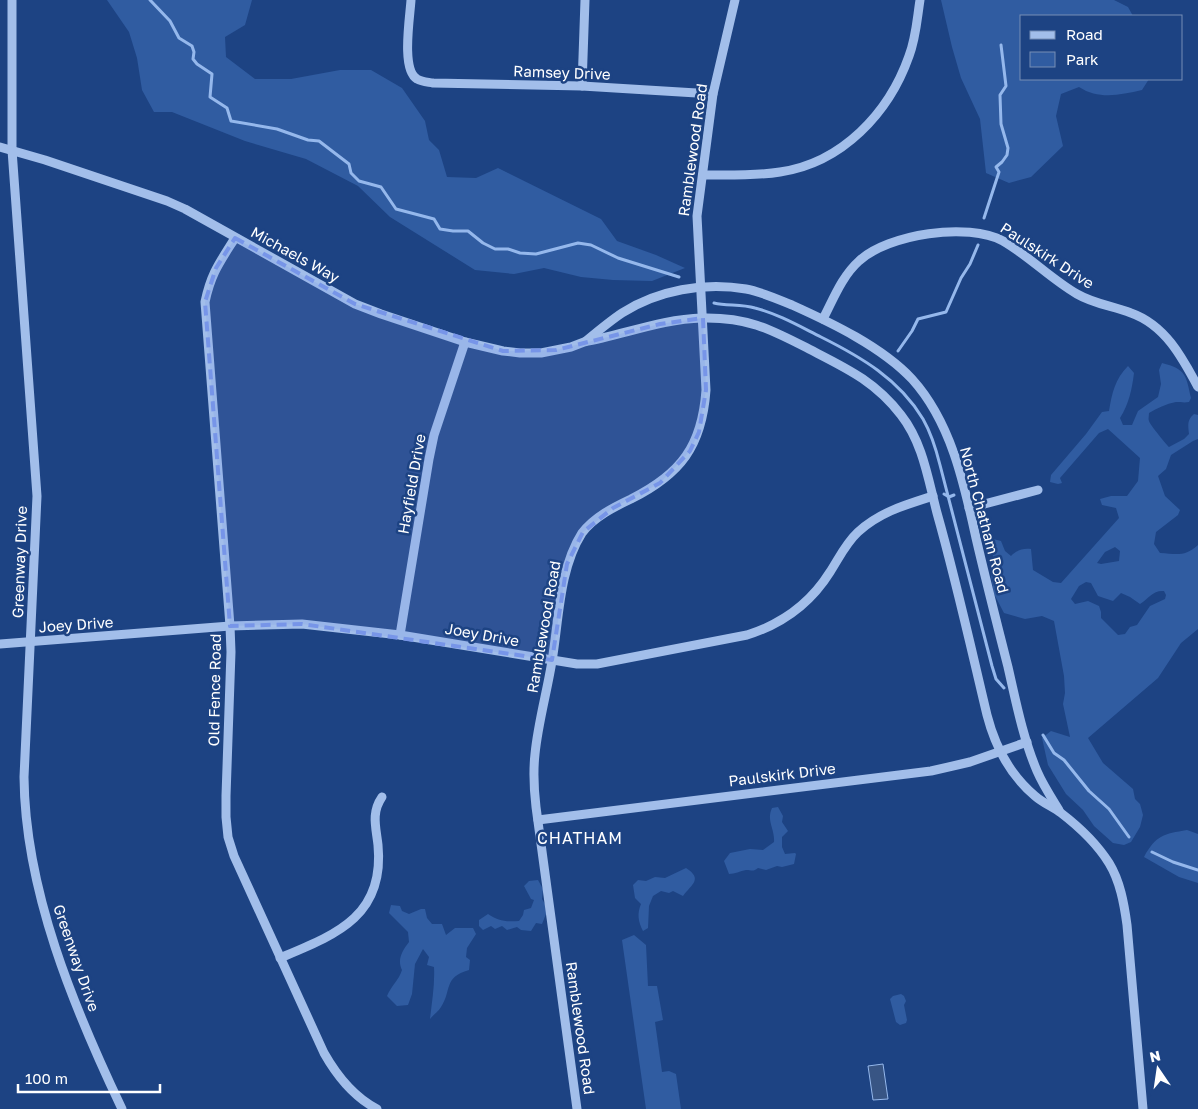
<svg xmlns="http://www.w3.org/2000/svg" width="1198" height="1109" viewBox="0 0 1198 1109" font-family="'Golos Text',sans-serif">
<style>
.green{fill:#305ca1;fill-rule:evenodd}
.water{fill:#385584;stroke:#95b8ec}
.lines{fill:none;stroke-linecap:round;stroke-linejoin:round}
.stream{stroke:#95b8ec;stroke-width:3}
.minor{stroke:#a2beea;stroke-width:9}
.marked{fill:#7795e8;fill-opacity:0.2;stroke:#7795e8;stroke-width:4;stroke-dasharray:10 6;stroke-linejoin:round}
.labels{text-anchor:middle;stroke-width:5;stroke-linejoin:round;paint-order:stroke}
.street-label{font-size:15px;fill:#fff;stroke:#1d4383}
.neighbourhood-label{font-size:16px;letter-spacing:1px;fill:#fff;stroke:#1d4383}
</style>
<rect width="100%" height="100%" fill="#1d4383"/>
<g class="green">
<polygon points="107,0 252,0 245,25 225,37 226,57 255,79 291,79 340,70 371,70 402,88 425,121 429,140 439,150 447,177 476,178 498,168 601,219 617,241 656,255 685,268 652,281 613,280 581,277 544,268 514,274 475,270 390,217 358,186 306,159 245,141 172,112 154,112 142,90 137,58 129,32"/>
<path d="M941,0H1114L1128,7L1133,16H1022V79H1149L1142,90C1120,95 1099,100 1079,87L1061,94L1056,116L1063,146L1031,177L1009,183L986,173L980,119L961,78L952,47Z"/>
<path d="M1162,363C1186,369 1186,375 1191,398L1189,402C1184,403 1181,402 1176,402C1166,404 1157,408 1149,413C1149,416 1148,419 1149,421C1150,425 1167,445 1169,447L1184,439L1189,434C1188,425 1187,420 1194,414L1198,415V439L1193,441L1171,455L1166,469L1158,476L1165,496L1180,510L1178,515L1156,532L1154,544L1160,553C1177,554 1185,557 1198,545V629L1181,643L1158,678L1088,738L1103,763L1133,789L1135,799L1140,804L1143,815L1140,827L1131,842L1124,845L1113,843L1094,826L1083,810L1066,794L1048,765L1042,738L1051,731L1070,737L1063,704L1065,693L1064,676L1054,621L1042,616L1025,619L1004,613L994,594L991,575L994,560L991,548L993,539L1001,541L1005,551L1011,556C1017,550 1023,548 1031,549L1033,570L1053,582L1061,583L1119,518L1116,508L1102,505L1100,499L1111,496H1127L1138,481L1140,458L1108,429L1099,433L1060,478L1062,483L1058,484L1050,482L1051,475L1086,434L1102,412L1109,411C1112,393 1115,379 1128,366L1134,373C1132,389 1129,404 1120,418L1123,425H1132L1138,411L1158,397L1161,384L1159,370ZM1115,547L1120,551L1119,561L1101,564L1097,563L1105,552ZM1086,582L1091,583L1098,596L1113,601L1121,593L1130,597L1140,604C1149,598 1153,590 1164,591L1166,595L1165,599L1150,606L1137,625L1130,627L1125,634L1118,635L1101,618V612L1099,606L1088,601L1075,604L1071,599L1079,586Z"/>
<path d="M778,807L783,816L782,822L788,831L782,837V847L785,854L795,853L796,854L794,864L782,867L777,866L766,870L758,868C753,872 752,870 746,870C740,871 735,874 729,874L724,861L730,853L750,849L763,850L774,842C775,829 766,821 772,808Z"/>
<path d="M1187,830L1198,834V883L1179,877L1144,857C1156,835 1164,834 1187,830Z"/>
<path d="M686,868C703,879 692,884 683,896L673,891L669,893L661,891L653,896L649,906L648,928L643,931C638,921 637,914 641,904L635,898L633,885L638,880L646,881L655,877L665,878Z"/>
<path d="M538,880L543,889L542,899L548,909L542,924L536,923L531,931L521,930L517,927L507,930L502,926L495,929L491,926L483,930L479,926V920L488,914C498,921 506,922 519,921L523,915L524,910L531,908L534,900L531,899L524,886L529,881Z"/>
<path d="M391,905L400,906L402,911L409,914L421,909H425L427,918L432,924H442L446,935L455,928H473L476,934L467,948L466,957L470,960L469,970C443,977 452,991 441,1007C439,1011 433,1015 430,1019C432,1001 435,984 434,967L427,965L429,957L423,949L415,964L412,994L408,1005L397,1006L387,996C391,986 399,980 402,970C397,960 402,951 409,942L408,932L389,913Z"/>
<polygon points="634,935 646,945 648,986 657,986 663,1020 655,1022 662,1072 669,1071 676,1074 681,1109 646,1109 622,940"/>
<polygon points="901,994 904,996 906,1001 904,1005 907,1020 906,1023 900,1025 896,1022 890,999 893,996"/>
</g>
<polygon class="water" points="883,1064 888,1099 873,1100 868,1066"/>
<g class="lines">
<g class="stream">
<polyline points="150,0 170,21 179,38 192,46 194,52 193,59 197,64 212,74 210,97 227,108 231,121 277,129 308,140 319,141 349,164 351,173 359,181 381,187 396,209 434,219 440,229 453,231 468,231 483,243 495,249 508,249 520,253 536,254 578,243 591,245 618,258 679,277"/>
<polyline points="984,218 999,172 996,167 1002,162 1007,155 1008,148 1001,124 1000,95 1006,86 1001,45"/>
<path d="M714,303C727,306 741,304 755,308C778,314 799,326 821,337C861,357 899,379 923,419C931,433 936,449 940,465L992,666L996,679L1004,688"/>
<polyline points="898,351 912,331 918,319 946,312 961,278 970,264 978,245"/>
<polyline points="944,494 949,497 954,495"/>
<polyline points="1043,735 1054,753 1064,760 1089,791 1109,809 1129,837"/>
<polyline points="1152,852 1173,862 1198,870"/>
</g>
<g class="minor">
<path d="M12,0V150L37,496L24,777C25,891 74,1008 122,1109"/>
<path d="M411,0C410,17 401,70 417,79C422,82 428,82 433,83L582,86L713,94"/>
<polyline points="582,86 585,0"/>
<path d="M0,147L45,160L167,201L185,209L355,304L381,314L465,342L503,351L520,353H541L571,347L584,342C623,335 662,319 702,318C748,317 770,329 809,349C846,368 875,381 901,415C923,443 928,479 937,513C956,580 971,648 987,715C995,746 1010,775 1035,796C1043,803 1053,807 1061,813C1078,826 1097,844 1109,863C1120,881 1124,903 1127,925L1143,1109"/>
<path d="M703,175C729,175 755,176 780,172C842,163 889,113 909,56C916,38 917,19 920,0"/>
<path d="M235,238C220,262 211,273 205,302L230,626L231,652L226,796V817L228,837L234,856L324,1053C337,1076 354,1097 377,1109"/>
<path d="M823,319C833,300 842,276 859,261C888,234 968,222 1003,241C1029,256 1051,279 1077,294C1094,304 1113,306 1131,313C1165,325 1182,357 1198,387"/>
<path d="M586,341C598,331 610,321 622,313C658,290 704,282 746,289C762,292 777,299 792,305C832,323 882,347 912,379C951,422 964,483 976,538C986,581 997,624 1008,667C1016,702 1023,738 1037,771C1043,785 1051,797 1059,810"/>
<polyline points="969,508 1038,490"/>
<polyline points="400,635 429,459 434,435 465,342"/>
<path d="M0,644L230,626L302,624L400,635L577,664H597L747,635C782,624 810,604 830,572C839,558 846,543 858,532C880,512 905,505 933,496"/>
<polyline points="538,820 931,771 970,762 1027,742"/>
<path d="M280,958C335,935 385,917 378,845C376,827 371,813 382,797"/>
<path d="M577,1109L536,807C534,790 533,772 535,754C538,723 547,692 552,661C559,620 559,569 582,533C594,517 614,507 631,499C681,474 702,446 706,390L697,216L713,94L735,0"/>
</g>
</g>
<path class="marked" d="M235,238L355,304L503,351L556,350L660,324L703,318L706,390L699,432L690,451L660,483L613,508L583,532L567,564L552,660L302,624L230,626L205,302L216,268Z"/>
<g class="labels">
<g class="street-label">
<text transform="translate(562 73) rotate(2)" y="5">Ramsey Drive</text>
<text transform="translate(693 150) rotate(-82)" y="5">Ramblewood Road</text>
<text transform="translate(295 255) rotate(29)" y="5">Michaels Way</text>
<text transform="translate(1047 256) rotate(33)" y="5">Paulskirk Drive</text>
<text transform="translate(412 484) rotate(-80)" y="5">Hayfield Drive</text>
<text transform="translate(984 520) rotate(75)" y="5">North Chatham Road</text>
<text transform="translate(20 562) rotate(-88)" y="5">Greenway Drive</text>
<text transform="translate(76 625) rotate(-4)" y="5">Joey Drive</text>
<text transform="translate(544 627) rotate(-80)" y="5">Ramblewood Road</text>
<text transform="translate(482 635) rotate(10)" y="5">Joey Drive</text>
<text transform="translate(215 690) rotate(-89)" y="5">Old Fence Road</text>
<text transform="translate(782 775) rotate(-7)" y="5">Paulskirk Drive</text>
<text transform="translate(76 958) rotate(71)" y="5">Greenway Drive</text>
<text transform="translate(580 1028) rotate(82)" y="5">Ramblewood Road</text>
</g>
<g class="neighbourhood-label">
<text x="580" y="844">CHATHAM</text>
</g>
</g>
<rect x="1020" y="15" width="162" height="65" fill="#1d4383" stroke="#778eb5"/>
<rect x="1030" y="31" width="25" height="8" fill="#a2beea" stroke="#778eb5"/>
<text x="1066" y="40" font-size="15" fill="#ffffff">Road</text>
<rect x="1030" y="52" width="25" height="15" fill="#305ca1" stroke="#778eb5"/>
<text x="1066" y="65" font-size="15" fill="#ffffff">Park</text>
<g transform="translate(1158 1069) rotate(347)" stroke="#1d4383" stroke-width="4" paint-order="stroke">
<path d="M0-4L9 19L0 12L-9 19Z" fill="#ffffff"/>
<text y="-8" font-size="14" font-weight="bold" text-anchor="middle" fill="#ffffff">N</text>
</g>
<path d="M18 1084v8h142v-8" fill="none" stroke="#ffffff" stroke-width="2.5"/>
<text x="25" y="1084" font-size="15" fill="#ffffff" stroke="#1d4383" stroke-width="4" paint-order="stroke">100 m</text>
</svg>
